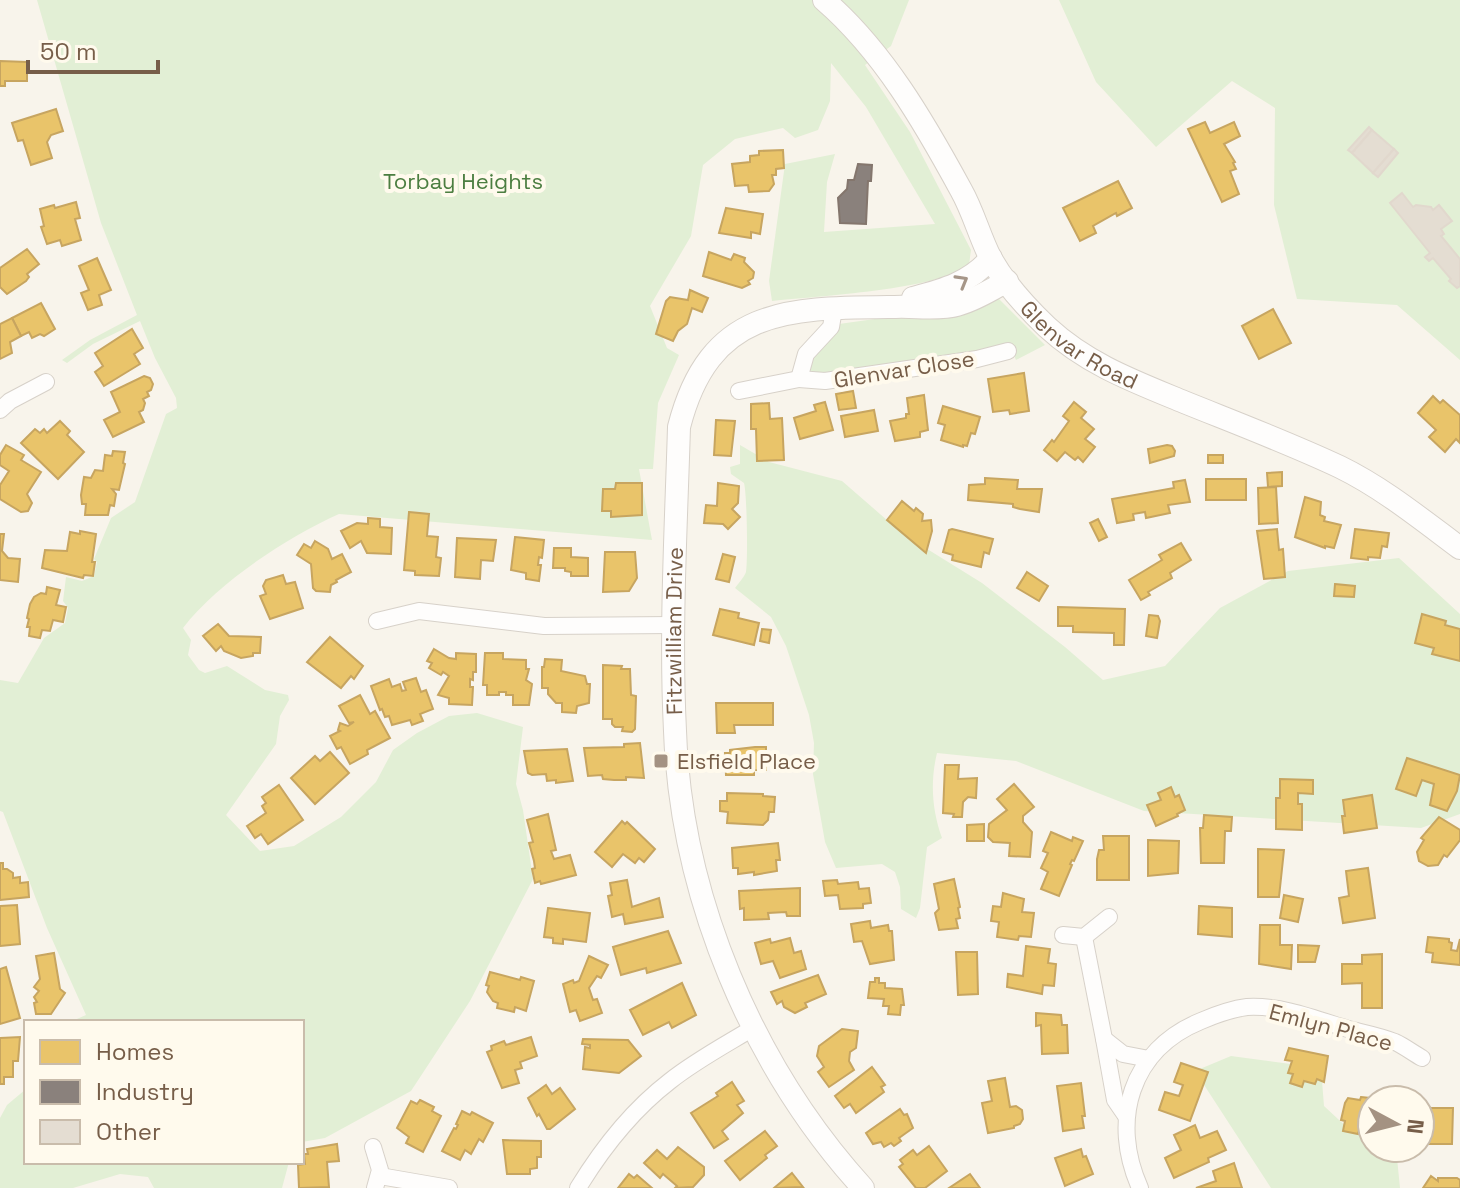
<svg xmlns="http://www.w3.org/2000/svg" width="1460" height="1188" viewBox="0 0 1460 1188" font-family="'Space Grotesk',sans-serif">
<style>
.green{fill:#e2efd5}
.homes{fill:#e9c46a;stroke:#c7a560;stroke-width:2}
.industry{fill:#8a817c;stroke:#84766d;stroke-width:2}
.building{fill:#e4ddd2;stroke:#e1d8cd;stroke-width:2}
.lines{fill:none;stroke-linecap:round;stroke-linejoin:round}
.street-casing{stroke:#d7d1c9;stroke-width:18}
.secondary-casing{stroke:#d7d1c9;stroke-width:24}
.street{stroke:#fefdfc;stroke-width:16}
.secondary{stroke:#fefdfc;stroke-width:22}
.oneway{stroke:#a69688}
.poi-dot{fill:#a49282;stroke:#fffaed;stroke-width:3}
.labels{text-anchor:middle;stroke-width:8;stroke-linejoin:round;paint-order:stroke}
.park-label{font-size:22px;fill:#4c7e41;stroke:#fffaed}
.street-label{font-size:22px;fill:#775e49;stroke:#fffaed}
.poi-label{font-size:22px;fill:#775e49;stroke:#fffaed;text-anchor:start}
</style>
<rect width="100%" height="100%" fill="#f8f4eb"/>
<g class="green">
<path d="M37,0H909L891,46L865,65L910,132L954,217L971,250L969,265C938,290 817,296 772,301L769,281L785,164L835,154L827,182L824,232L935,224L866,107L831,63L830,101L818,130L795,138L783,128L735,139L703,165L691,236L650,306L667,348L679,355L658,403L653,469H639L652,540L339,514C288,537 218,582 183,628L191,640L188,655L199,670L205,673L227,666L265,690L288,695L289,700L280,716L276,744L226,815L260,851L294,846L341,817L376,782L393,750L417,733L449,716L477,713L523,727L516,784L523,810L533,879L470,1001L411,1091L325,1138L302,1142V1022H70L86,1015L47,928L3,812L0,811V680L18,683L44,638L65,623L68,608L63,601L66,577L82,581L94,576L97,562L94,559L111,518L135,502L166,414L177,408L176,398L155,358L140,321L93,344L67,363L62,360L90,340L137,315L101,223Z"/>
<polygon points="1059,0 1460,0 1460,360 1397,305 1297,299 1274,205 1275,108 1232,81 1156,147 1096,82"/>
<path d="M995,295L1045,345L1016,360L1009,344L977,353L807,375C810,351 827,345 839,324L925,312Z"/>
<path d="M740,445L769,462L842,481L903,534L982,583L1065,647L1103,680L1165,666L1220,608L1288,571L1399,558L1460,614V814L1421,828L1144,811L1016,761L937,753C930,782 932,810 942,838L927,847L920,908L916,918L901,909L900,887L895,872L882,864L836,868L825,842L813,774L814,743L809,715L786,646L771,617L735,588C739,583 744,577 746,572C748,561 747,493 744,483L731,474L730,467L740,464Z"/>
<polygon points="1231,1056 1321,1068 1324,1106 1352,1132 1372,1136 1372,1148 1396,1148 1400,1188 1271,1188 1195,1071"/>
<polygon points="26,1089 26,1162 289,1162 282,1188 154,1188 148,1177 120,1174 73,1188 0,1188 0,1118 7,1105"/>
</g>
<g class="homes">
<polygon points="0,61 27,62 27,81 5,81 5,86 0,86"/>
<polygon points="56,109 63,131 51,135 47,142 52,158 31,165 23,140 18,141 12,123"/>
<polygon points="1205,122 1210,133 1234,122 1240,136 1224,144 1235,162 1233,163 1236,169 1230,171 1239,194 1222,202 1188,129"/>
<polygon points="783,150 784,168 776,169 776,175 772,175 774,184 769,191 749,192 748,185 735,186 732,164 750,162 750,156 759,155 759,151"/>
<polygon points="1118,181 1132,208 1117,216 1116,213 1093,226 1096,233 1080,241 1063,208"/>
<polygon points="76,202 80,218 75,219 81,240 62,246 60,240 47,244 41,227 44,226 40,209 54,205 55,208"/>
<polygon points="726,208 763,214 760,234 751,232 751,238 719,233"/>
<polygon points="27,249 39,264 27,274 29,277 26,281 7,294 0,287 0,268"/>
<polygon points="709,252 731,260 734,254 745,258 744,262 754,272 753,278 748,281 750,284 742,288 703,276"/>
<polygon points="97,258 111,290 99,295 102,305 88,310 81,293 89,290 79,266"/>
<polygon points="690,290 708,298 702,312 692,308 687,324 678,331 673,341 656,334 666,301 670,297 688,300"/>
<polygon points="41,303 55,329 44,336 40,334 32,338 29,332 21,336 12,318"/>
<polygon points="1273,309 1291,343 1259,359 1242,326"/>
<polygon points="12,318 21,336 10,342 12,353 0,359 0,324"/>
<polygon points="132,329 143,348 134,354 140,364 104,386 95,372 103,366 95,353"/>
<polygon points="1024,373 1029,411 1010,414 1009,410 993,412 988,379"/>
<polygon points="144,376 150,378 153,384 151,390 147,392 149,396 143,399 145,403 143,410 139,412 144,422 113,437 104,420 120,412 111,392"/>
<polygon points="853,391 856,408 839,410 836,394"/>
<polygon points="924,395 928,430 920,432 920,437 895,441 890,421 906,418 906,414 909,414 907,398"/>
<polygon points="1433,396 1440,403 1443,400 1460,415 1460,443 1456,439 1445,452 1429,437 1436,430 1418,413"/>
<polygon points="825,402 833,430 800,439 794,418 816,411 814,405"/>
<polygon points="1074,402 1086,412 1081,418 1094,429 1085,439 1095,447 1083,462 1078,457 1075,460 1065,452 1057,461 1044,450 1052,440 1054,442 1069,421 1063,416"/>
<polygon points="769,403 770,419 782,418 784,460 757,461 756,429 751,429 751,404"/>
<polygon points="943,406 980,417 975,434 971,433 967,446 963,445 963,447 941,440 945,425 938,423"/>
<polygon points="874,410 878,431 845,437 841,416"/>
<polygon points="716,420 735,421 731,456 714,455"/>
<polygon points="60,421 70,431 67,435 84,452 58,479 21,443 35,429 40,433 44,429 47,433"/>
<polygon points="6,445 24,455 21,460 41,472 27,494 32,503 28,511 21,512 0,499 0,485 9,471 0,465 0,455"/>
<polygon points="1167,445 1172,446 1175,451 1174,456 1150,463 1148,449"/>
<polygon points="113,451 125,452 123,463 125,464 119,490 112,489 116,494 114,506 110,505 108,515 85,515 86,504 82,504 81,495 84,477 91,478 95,470 103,471 105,455 112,456"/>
<rect x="1208" y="455" width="15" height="8"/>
<polygon points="1282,472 1282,486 1268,487 1267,473"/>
<polygon points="985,478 1018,480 1017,489 1042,489 1039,512 1020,509 1013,507 1013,504 968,500 969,485 985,484"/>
<rect x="1206" y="479" width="40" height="21"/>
<polygon points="1185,480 1190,502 1168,505 1170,513 1146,518 1145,512 1133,514 1134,520 1117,523 1112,499 1174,488 1173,482"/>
<polygon points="616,483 642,483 642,515 611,517 611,511 602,511 603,489 615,489"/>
<polygon points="718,483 739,486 738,503 732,509 740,517 728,529 723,524 704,523 706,505 717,506"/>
<polygon points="1276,487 1278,523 1259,524 1258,488"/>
<polygon points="1305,497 1321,502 1320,515 1325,517 1324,521 1341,525 1334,548 1325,546 1325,548 1295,537"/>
<polygon points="902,501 914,511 916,508 923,514 922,521 931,520 932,531 926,553 887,520"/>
<polygon points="409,512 429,514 427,536 438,537 436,557 441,558 439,576 415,575 415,571 404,570"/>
<polygon points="368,518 380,519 380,527 392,528 391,554 367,553 361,541 350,548 341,531 357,523 368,524"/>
<polygon points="1098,519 1107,537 1099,541 1090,523"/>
<polygon points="952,529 993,539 989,554 984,552 981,567 952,560 953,555 943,552 949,530"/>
<polygon points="1277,529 1279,550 1283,549 1285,577 1264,579 1257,531"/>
<polygon points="1355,529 1389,533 1387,547 1382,546 1380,558 1368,557 1368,560 1351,558"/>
<polygon points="80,531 96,534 92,562 95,562 93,576 84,575 83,578 42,568 45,550 67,551 70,532 80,534"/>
<polygon points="0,534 4,534 2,551 8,558 20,559 18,582 0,580"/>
<polygon points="515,537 544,540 542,558 539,557 538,565 541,565 539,581 526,579 526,573 511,570"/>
<polygon points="457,538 496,540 493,561 481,560 480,579 455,577"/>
<polygon points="315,541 328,549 332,559 342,554 351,572 336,580 337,582 331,585 330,592 316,591 313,588 311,564 297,555 304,544 311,548"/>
<polygon points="1181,543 1191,560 1170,573 1172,578 1148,592 1150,595 1141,600 1129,580 1162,560 1159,555"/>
<polygon points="554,548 571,548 571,557 588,558 588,576 571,576 571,572 565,571 565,568 553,568"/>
<polygon points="605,552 635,552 637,578 629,591 603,592"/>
<polygon points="723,554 735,557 729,582 716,579"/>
<polygon points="1027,572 1048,586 1039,601 1017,588"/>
<polygon points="283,575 286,584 295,582 303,608 270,619 260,596 266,594 263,586 266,580"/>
<polygon points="1335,584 1355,586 1354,597 1334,596"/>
<polygon points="47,587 60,590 56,605 66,607 63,622 53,620 50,631 42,630 40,638 29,636 30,627 27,627 29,619 27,618 30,604 34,597 41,593 46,594"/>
<polygon points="1058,607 1125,609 1124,645 1114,645 1114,633 1073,632 1073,626 1058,626"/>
<polygon points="720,609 739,613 738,618 759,623 754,645 713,635"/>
<polygon points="1422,614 1446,621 1445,625 1460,629 1460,661 1432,654 1434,648 1415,643"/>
<polygon points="1149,615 1158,616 1160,621 1157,638 1146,636"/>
<polygon points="218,624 229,636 261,637 260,653 253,653 253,656 241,658 224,651 221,646 216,651 203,636"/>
<polygon points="762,629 771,630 769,643 760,641"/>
<polygon points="330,637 363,666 354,679 351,676 341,688 307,662"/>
<polygon points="434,649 449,658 456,659 456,653 476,654 476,672 473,672 473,680 470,679 470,687 473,687 472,705 449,704 449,698 438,695 449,676 443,672 441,675 429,668 432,663 427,661"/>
<polygon points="485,653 503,653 503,659 526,660 526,669 529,669 526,680 532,684 529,705 513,705 513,695 506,695 506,692 499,692 499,695 487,695 487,685 483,685"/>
<polygon points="545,659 562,660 561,671 585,676 587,684 590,684 589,703 577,706 576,713 562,712 562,703 556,703 548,694 548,688 542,688 542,667 544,667"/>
<polygon points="603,665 622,666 621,669 630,669 631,695 636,696 635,729 632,732 622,731 623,727 615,727 612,724 612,719 603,719"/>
<polygon points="416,678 421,692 426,690 433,709 420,714 423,721 412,725 410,720 392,725 389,716 385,717 382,709 380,710 371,686 389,679 392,687 400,684 402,691 406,690 403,682"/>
<polygon points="360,695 370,714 375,711 390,738 367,750 368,754 350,764 341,747 337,749 330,736 340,731 338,730 340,723 348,726 354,722 349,723 339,706"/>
<polygon points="716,703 773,703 773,725 734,725 735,733 717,733"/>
<polygon points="640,743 644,778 626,777 626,780 614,780 603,779 602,775 588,776 584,748 624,747 624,744"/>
<polygon points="755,747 766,747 766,770 754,770 754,775 726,775 725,753 730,753 730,750"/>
<polygon points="567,749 573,781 556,783 556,780 547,781 546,774 532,775 528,773 524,751"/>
<polygon points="330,752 349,773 315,804 291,778 315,756 320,761"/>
<polygon points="1407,758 1460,775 1457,791 1447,811 1430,805 1434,784 1422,780 1416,796 1396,789"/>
<polygon points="945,765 959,765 958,779 977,778 976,798 968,797 963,802 962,817 953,817 954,814 943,813"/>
<polygon points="1280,779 1313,780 1313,794 1298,793 1298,804 1302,804 1302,830 1276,829 1276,798 1280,798"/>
<polygon points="1014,784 1034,807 1023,816 1023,822 1032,832 1030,857 1009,856 1010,843 993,842 988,837 989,824 1007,810 997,799"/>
<polygon points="279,785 303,820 268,844 261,834 255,838 247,826 266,813 262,806 266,803 262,797"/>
<polygon points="1171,787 1175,797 1179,795 1185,810 1177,814 1178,816 1156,826 1147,805 1161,800 1158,793"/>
<polygon points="727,793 763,794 763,796 775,797 774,812 769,812 768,820 763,825 727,823 728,812 720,811 720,801 727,801"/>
<polygon points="1372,795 1377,828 1344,833 1342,816 1345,816 1343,800"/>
<polygon points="548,814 556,850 551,851 554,859 570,855 576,875 541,884 540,881 535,883 532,869 535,868 534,861 529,843 533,842 527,820"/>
<polygon points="1204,815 1232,817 1231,831 1225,831 1224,863 1201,863 1200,828 1203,828"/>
<polygon points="1439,817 1460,830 1460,840 1447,857 1444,855 1438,865 1428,866 1419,861 1417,852 1424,840 1421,838"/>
<polygon points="622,821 625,824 627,822 655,849 644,862 639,858 635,863 623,854 612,867 595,852"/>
<polygon points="984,824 984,841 967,841 967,825"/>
<polygon points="1051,832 1072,841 1073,837 1083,841 1074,861 1072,860 1070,864 1072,865 1059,896 1041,889 1048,872 1041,868 1048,853 1043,851"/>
<polygon points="1103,836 1129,836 1129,880 1097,880 1097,859 1099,850 1104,850"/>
<polygon points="1148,840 1179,841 1178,873 1148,876"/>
<polygon points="778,843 780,860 776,860 777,871 754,875 754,872 738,874 738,868 733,868 732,848"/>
<polygon points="1258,849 1284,850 1279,897 1258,897"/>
<polygon points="0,863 3,863 3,869 7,869 13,873 13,878 20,877 20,883 28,882 29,897 0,900"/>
<polygon points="1368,868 1375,918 1343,923 1339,898 1349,896 1346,871"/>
<polygon points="954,879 960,907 958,908 960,918 956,919 958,928 939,930 935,913 939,909 934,884"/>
<polygon points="627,880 632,907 659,898 663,917 625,924 623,914 612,917 608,896 612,895 610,883"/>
<polygon points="837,880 838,884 858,882 859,889 869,888 871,903 863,904 863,908 840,909 838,895 825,896 823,881"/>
<polygon points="800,888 800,916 787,916 786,912 768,913 769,919 744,920 744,908 740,909 739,891"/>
<polygon points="1003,893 1024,899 1022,912 1034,913 1031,937 1019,936 1018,940 997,937 999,922 991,921 993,906 1001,907"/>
<polygon points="1284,895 1303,899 1298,922 1280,918"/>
<polygon points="17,905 20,944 0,946 0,906"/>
<polygon points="1199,906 1232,908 1232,937 1198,934"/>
<polygon points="548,908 590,913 586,942 563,939 563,944 553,943 553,938 544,937"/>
<polygon points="870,921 871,928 888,925 889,931 892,931 894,960 870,964 862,941 854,942 851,924"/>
<polygon points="1260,925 1280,925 1280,945 1292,945 1291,969 1259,964"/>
<polygon points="668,931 681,963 647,973 646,968 621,975 613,947"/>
<polygon points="1428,937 1449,939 1449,942 1452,943 1451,950 1457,951 1460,939 1460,965 1432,962 1433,953 1426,952"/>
<polygon points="790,938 794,953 801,951 806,969 780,978 773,961 761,964 755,943 770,939 771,943"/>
<polygon points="1298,945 1319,946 1315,962 1298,962"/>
<polygon points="1026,946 1050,949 1048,963 1056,964 1054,986 1043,985 1042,994 1007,987 1008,974 1023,976"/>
<polygon points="956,952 977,952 978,994 958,995"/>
<polygon points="54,953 60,989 65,993 51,1014 36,1014 34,1003 37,1002 34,997 39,991 34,987 40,979 36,956"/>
<polygon points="1382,954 1382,1008 1362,1008 1362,983 1342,984 1342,964 1362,964 1362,955"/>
<polygon points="589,956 608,965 601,978 597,976 589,988 593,1000 597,999 602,1013 580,1021 576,1010 570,1012 563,984 573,980 574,983 579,981"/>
<polygon points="6,967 20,1018 0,1024 0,969"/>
<polygon points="490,972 520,980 521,977 534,981 526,1011 515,1007 514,1012 497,1008 498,1003 493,1001 487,992 489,986 486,985"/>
<polygon points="818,975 826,994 805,1003 807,1007 795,1013 784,1007 782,1001 777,1004 771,992"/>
<polygon points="875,978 879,978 879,983 885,983 885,988 902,989 904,1005 901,1005 900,1015 888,1014 889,1006 883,1006 884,999 868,998 870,982 875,982"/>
<polygon points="682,983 696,1015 672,1028 669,1022 643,1035 630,1010"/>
<polygon points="1036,1013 1061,1015 1062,1025 1067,1025 1068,1053 1042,1054 1041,1025 1036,1026"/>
<polygon points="842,1029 858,1031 856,1048 850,1052 849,1061 854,1070 829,1087 818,1072 824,1067 817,1056 819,1046"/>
<polygon points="20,1037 18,1061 13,1061 13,1077 4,1077 4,1084 0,1084 0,1038"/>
<polygon points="531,1037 537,1056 520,1062 522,1068 515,1070 519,1083 502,1088 487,1052 492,1050 491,1046 504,1041 506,1045"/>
<polygon points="583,1039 628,1040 641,1056 619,1073 583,1069 585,1047 590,1048 590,1045 582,1044"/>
<polygon points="1289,1048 1328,1056 1324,1082 1317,1079 1315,1084 1304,1081 1302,1087 1290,1083 1293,1074 1288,1073 1292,1061 1285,1060"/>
<polygon points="1181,1063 1208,1072 1190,1121 1159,1110 1165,1092 1179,1096 1183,1085 1174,1082"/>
<polygon points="872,1067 885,1085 881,1087 884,1092 856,1113 850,1104 844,1108 835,1096"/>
<polygon points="1005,1078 1010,1107 1016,1106 1022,1110 1023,1119 1020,1124 1014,1126 1014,1128 988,1133 982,1103 992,1101 988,1081"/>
<polygon points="732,1082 744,1101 737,1105 743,1113 722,1131 728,1139 714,1148 691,1113 718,1096 716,1093"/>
<polygon points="1081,1083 1085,1116 1082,1116 1084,1128 1063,1131 1057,1086"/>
<polygon points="546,1085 552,1094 560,1088 575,1109 550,1129 547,1129 539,1114 537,1116 528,1098"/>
<polygon points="1361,1097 1380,1099 1372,1100 1372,1130 1360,1127 1358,1134 1343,1131 1345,1121 1341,1120 1345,1103 1348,1098 1360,1100"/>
<polygon points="420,1100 434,1107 432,1111 441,1116 423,1152 406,1143 409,1137 397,1128 411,1101 417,1104"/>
<polygon points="1426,1108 1453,1108 1452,1144 1426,1144"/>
<polygon points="900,1109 904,1115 907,1114 913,1128 899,1138 901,1141 894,1146 891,1143 884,1147 881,1142 873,1144 866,1133"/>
<polygon points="462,1111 470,1115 472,1112 493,1123 483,1142 479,1139 471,1154 465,1150 460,1160 442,1151 454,1128 456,1129 458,1125 456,1124"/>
<polygon points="1195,1125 1200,1138 1217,1131 1226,1150 1208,1158 1209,1162 1174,1178 1165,1158 1181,1150 1174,1135"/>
<polygon points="765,1131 777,1146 765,1155 767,1158 740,1180 725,1161"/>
<polygon points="503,1140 541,1141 541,1157 537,1157 537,1168 530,1169 530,1174 507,1174"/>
<polygon points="337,1144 339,1161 327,1162 329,1187 299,1188 298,1165 305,1164 304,1154 308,1154 307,1149"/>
<polygon points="929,1146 947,1171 925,1188 916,1188 899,1167 903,1164 900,1160 913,1150 917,1155"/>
<polygon points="678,1147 704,1167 704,1175 693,1187 675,1188 677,1186 663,1174 660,1178 644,1163 657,1150 667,1159"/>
<polygon points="1081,1149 1083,1157 1086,1156 1093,1174 1065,1186 1055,1158"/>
<polygon points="1234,1163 1242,1188 1196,1188 1216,1181 1213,1171"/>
<polygon points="792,1173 803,1187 774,1188"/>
<polygon points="629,1174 634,1178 637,1175 652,1188 618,1188"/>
<polygon points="970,1174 980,1188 949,1188"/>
<polygon points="1431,1176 1438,1181 1438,1178 1457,1178 1460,1180 1460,1188 1423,1188"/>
</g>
<polygon class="industry" points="858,164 872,165 871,181 868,181 866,224 840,223 838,198 847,189 848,180 854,180"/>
<g class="building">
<polygon points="1369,127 1372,130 1352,153 1348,150"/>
<polygon points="1372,130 1394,149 1373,173 1352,153"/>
<polygon points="1394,149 1398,153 1378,177 1373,173"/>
<polygon points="1402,193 1413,207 1416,205 1431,207 1433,210 1439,205 1452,221 1441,229 1444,234 1441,236 1460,259 1460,286 1457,288 1449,281 1451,279 1433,258 1429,261 1425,257 1430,253 1390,203"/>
</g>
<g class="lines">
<defs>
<g id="street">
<polyline points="834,309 831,327 806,354 799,379 825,381 977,359 1008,351"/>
<polyline points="739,391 799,379"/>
<polyline points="0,410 10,401 46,382"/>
<polyline points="377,621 419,611 544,626 674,625"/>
<polyline points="1063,935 1084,937 1109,917"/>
<polyline points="1084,937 1104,1039"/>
<polyline points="1126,1116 1115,1100 1104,1039 1123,1054 1149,1059"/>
<polyline points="373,1147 380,1170 375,1188"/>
<polyline points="380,1176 449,1188"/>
<path d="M578,1188C603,1147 631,1111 670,1081C695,1061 725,1045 753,1028"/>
<path d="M1140,1188C1110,1121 1130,1050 1201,1021C1215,1015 1231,1009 1247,1007C1281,1005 1316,1019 1348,1029C1364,1033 1380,1036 1395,1042C1404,1046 1413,1053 1422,1058"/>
</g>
<g id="secondary">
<path id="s1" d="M824,0C883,51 924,122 961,190C973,211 979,235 990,257C1003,281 1027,308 1047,327C1087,364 1133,381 1184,402C1236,423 1289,443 1340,467C1383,488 1421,519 1460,548"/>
<path d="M913,298C943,290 970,283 991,258"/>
<path id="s2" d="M863,1188C752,1066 681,896 675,731C670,630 676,528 679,427C710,306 789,308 895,307C914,306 939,310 957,305C975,300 991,290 1007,281"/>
</g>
</defs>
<use href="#street" class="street-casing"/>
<use href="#secondary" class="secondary-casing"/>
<use href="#street" class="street"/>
<use href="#secondary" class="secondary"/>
</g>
<defs><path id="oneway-chevron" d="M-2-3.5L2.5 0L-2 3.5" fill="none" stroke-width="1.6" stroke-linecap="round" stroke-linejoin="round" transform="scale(2)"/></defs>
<use class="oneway" href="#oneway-chevron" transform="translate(962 281) rotate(-30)"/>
<rect class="poi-dot" x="653" y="753" width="16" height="16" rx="4"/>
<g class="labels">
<g class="park-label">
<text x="463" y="189">Torbay Heights</text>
</g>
<g class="street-label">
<text dy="8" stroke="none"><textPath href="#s1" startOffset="436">Glenvar Road</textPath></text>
<text transform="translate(904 369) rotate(-9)" y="8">Glenvar Close</text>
<text dy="8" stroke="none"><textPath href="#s2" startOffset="604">Fitzwilliam Drive</textPath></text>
<text transform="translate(1331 1027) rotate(15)" y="8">Emlyn Place</text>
</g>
<g class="poi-label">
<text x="677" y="769">Elsfield Place</text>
</g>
</g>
<rect x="24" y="1020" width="280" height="144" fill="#fffaed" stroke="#c9bcab" stroke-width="2"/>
<rect x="40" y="1040" width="40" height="24" fill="#e9c46a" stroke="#c9bcab" stroke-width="2"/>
<text x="96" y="1060" font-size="24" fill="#775e49">Homes</text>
<rect x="40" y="1080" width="40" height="24" fill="#8a817c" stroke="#c9bcab" stroke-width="2"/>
<text x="96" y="1100" font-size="24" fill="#775e49">Industry</text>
<rect x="40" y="1120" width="40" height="24" fill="#e4ddd2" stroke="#c9bcab" stroke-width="2"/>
<text x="96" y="1140" font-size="24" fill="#775e49">Other</text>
<g transform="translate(1396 1124) rotate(97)"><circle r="38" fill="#fffaed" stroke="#c9bcab" stroke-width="2"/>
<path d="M0-6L14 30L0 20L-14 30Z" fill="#a49282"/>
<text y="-12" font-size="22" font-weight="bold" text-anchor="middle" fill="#775e49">N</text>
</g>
<path d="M28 60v12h130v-12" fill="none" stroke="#775e49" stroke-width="4"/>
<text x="40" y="60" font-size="24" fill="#775e49" stroke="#fffaed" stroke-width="6" paint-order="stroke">50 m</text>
</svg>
